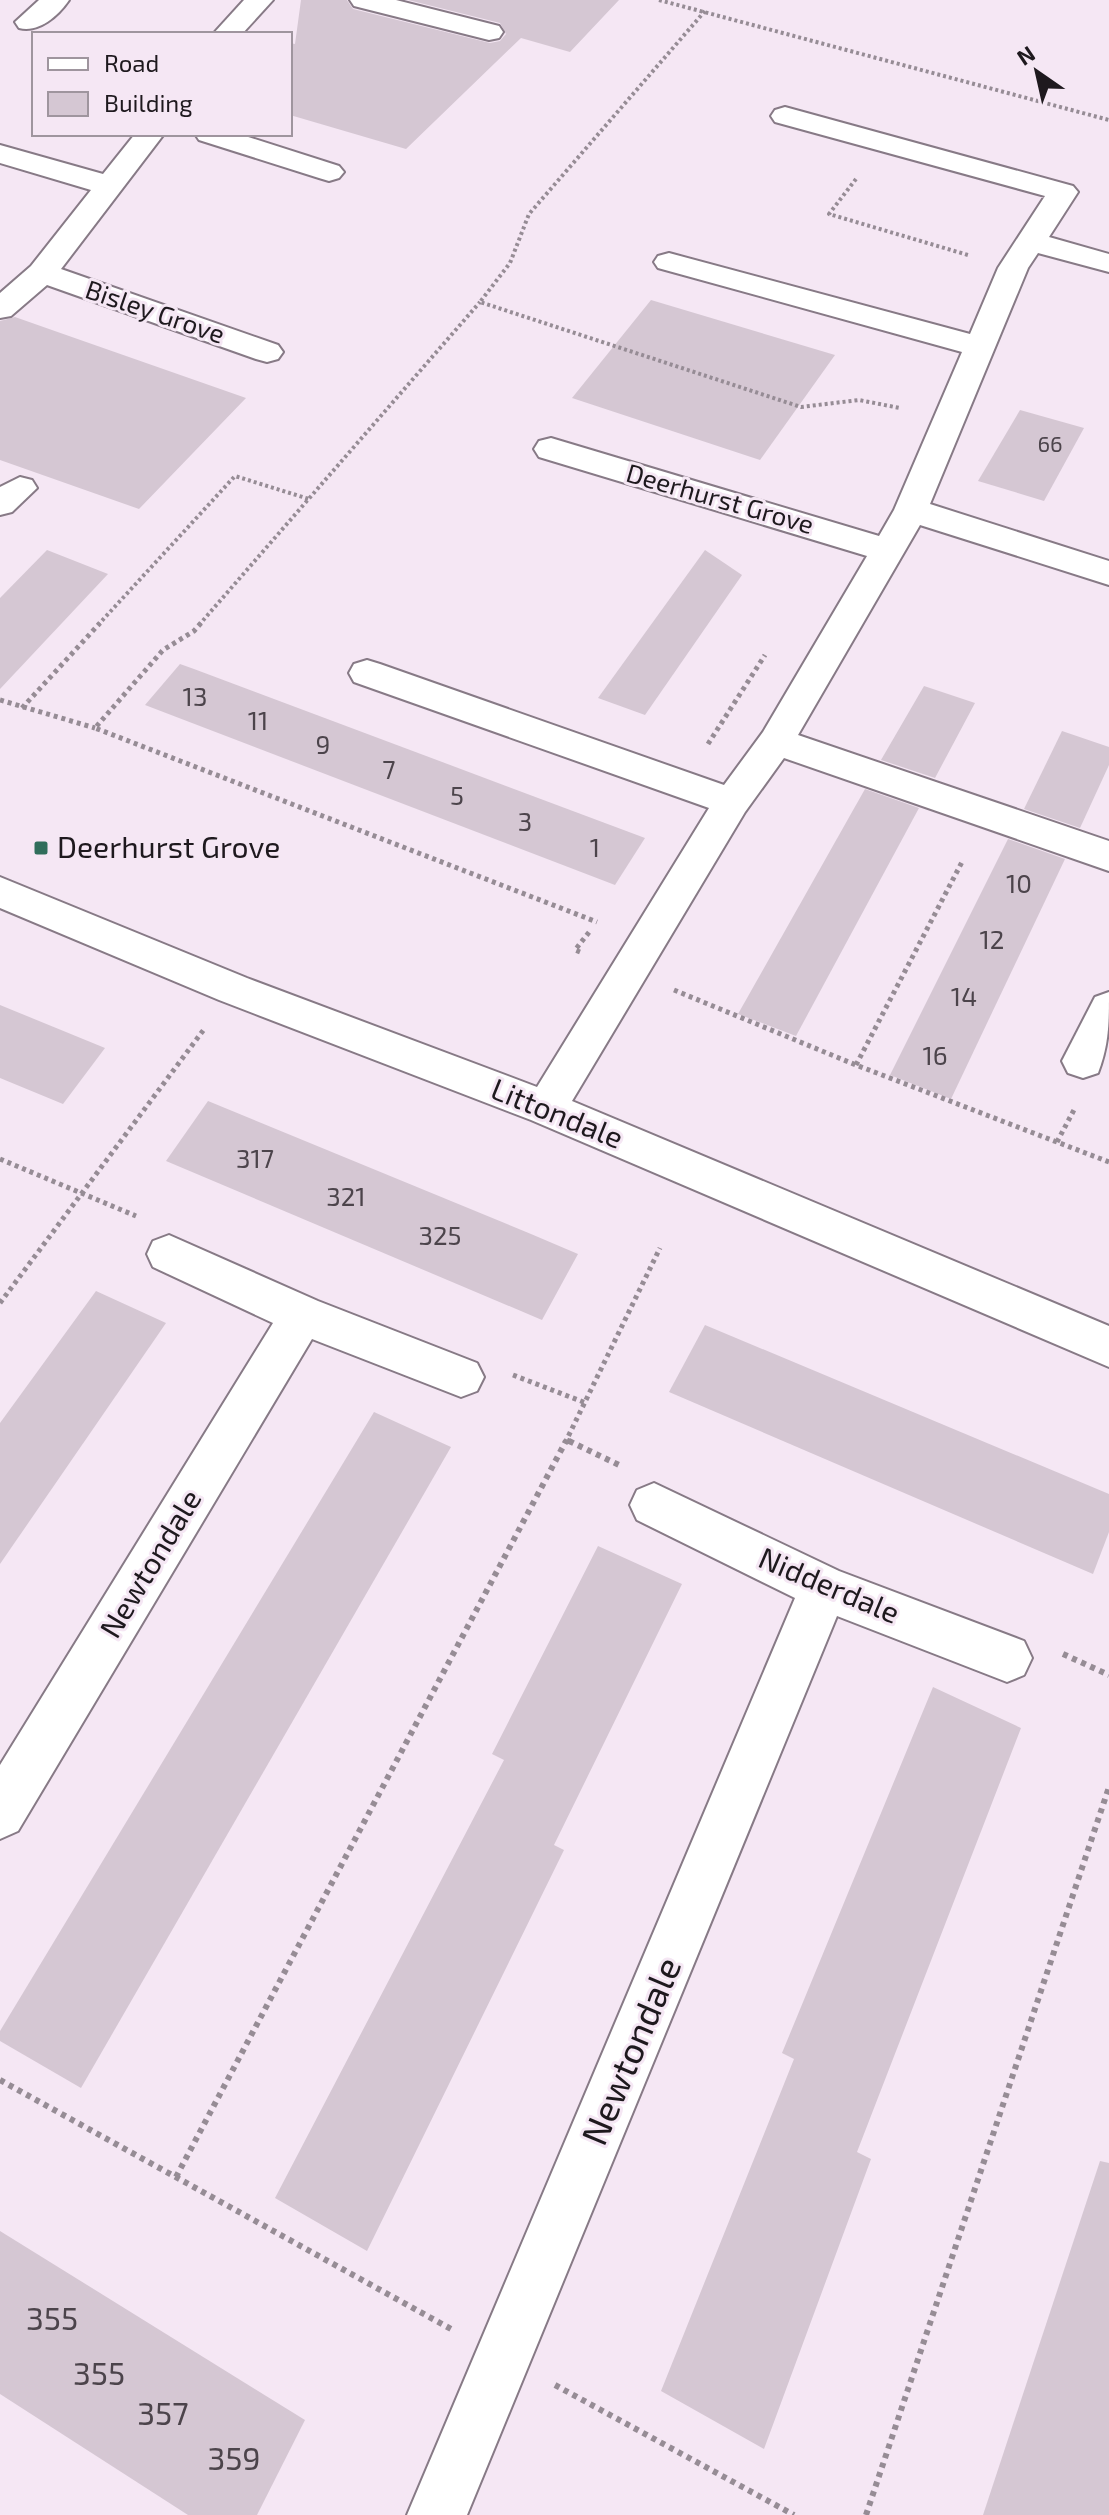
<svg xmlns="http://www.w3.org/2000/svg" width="1109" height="2515" viewBox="0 0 1109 2515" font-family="'Exo 2',sans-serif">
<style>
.building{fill:#d5c7d3}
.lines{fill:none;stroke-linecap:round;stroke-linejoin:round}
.street-casing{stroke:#877a86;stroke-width:4}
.path-far2{stroke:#968c95;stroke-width:4;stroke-dasharray:3 3;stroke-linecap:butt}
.path-far1{stroke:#968c95;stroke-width:5;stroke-dasharray:4 4;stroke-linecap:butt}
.path{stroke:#968c95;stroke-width:6;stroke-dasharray:5 5;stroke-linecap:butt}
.street{fill:#fff;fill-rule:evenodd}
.poi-dot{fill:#306e5b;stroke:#f5e7f4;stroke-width:3}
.labels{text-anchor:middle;stroke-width:6;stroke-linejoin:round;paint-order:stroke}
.far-number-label{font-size:22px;fill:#4c444b}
.far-street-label{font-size:26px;fill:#1e191e;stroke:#f5e7f4}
.number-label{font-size:26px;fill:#4c444b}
.poi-label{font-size:30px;fill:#1e191e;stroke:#f5e7f4;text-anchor:start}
.street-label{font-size:30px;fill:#1e191e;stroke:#f5e7f4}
.near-number-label{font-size:32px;fill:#4c444b}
.near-street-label{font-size:36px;fill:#1e191e;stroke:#f5e7f4}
</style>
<rect width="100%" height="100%" fill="#f5e7f4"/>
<g class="building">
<polygon points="301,0 347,0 353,9 490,43 500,41 506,34 500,23 408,0 619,0 570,52 521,38 406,149 290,115 290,43 295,44"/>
<polygon points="651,300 835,355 760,460 572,398"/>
<polygon points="15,317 69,336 246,398 139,509 0,460 0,321"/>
<polygon points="1020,410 1084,428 1044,501 978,481"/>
<polygon points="47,550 108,574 0,689 0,598"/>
<polygon points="705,550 742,575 645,715 598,698"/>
<polygon points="180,664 194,669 645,838 615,885 145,705"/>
<polygon points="924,686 975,703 935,778 881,760"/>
<polygon points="1062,731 1109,747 1109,765 1080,828 1024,809"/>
<polygon points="865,789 919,808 796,1036 738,1014"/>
<polygon points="1008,839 1065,859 951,1099 890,1075"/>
<polygon points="0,1005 105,1048 63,1104 0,1078"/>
<polygon points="208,1101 531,1234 578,1254 542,1320 166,1161"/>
<polygon points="96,1291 166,1323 0,1564 0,1423"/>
<polygon points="705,1325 1109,1494 1109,1532 1093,1574 669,1392"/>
<polygon points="374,1412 451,1447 81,2088 0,2041 0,2031"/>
<polygon points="598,1546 682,1584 554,1845 564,1850 367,2251 275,2198 504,1760 492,1754"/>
<polygon points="933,1687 1021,1728 857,2152 871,2159 764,2449 661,2391 794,2059 782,2053"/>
<polygon points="1100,2161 1109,2163 1109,2515 983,2515"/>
<polygon points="0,2231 305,2420 257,2515 188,2515 0,2394"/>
</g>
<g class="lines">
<defs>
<g id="street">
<path d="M39,0H69C58,16 39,33 19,28L15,22Z"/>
<polygon points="244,0 273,0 242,34 213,34"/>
<polygon points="350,0 396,0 499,26 503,32 499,38 489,40 354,6"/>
<polygon points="785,107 1073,186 1078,192 1049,237 1109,254 1109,272 1038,253 1028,268 930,504 1109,561 1109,585 920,525 798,735 1109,841 1109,871 784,758 745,812 572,1101 1109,1326 1109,1367 531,1120 219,1000 0,908 0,877 247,978 537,1087 709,808 354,682 349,673 354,664 367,660 380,664 724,785 763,732 867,556 539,457 534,449 539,441 551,438 879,536 894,510 962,352 658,268 654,262 658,256 669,253 970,334 998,268 1045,196 775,122 771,116 775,110"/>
<polygon points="135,134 164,134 61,269 278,345 283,352 278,359 267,362 256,359 47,285 11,316 0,318 0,293 31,266 91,190 0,163 0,145 103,174"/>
<polygon points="195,134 239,134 339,166 344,172 339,178 329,181 319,178 199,140"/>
<polygon points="20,477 32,480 37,488 12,512 0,515 0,487"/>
<path d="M1109,992C1109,1023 1109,1044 1098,1073L1083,1078L1068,1073L1062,1061L1095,997Z"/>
<polygon points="169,1235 318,1301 477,1363 484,1377 477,1391 461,1397 312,1339 18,1831 0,1839 0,1765 273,1323 153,1267 147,1254 153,1241"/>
<polygon points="654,1483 839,1571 1024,1641 1032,1658 1024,1675 1007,1682 837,1616 467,2515 407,2515 795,1598 637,1520 630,1505 637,1490"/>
</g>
</defs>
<use href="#street" class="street-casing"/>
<g class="path-far2">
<polyline points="659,0 1109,120"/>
<polyline points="705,11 529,214 510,263 480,302 801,407 859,400 900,408"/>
<polyline points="856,179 829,214 968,255"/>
<polyline points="98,625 235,476 309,499"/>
<polyline points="199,625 480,302"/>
</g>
<g class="path-far1">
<polyline points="201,623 194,631 163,650 95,728 597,922"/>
<polyline points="0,700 95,728"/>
<polyline points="22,708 100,623"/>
<polyline points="708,744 765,655"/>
<polyline points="580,952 575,950 590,931"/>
<polyline points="674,990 856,1065 1109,1162"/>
<polyline points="856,1065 962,862"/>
<polyline points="1057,1142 1075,1108"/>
<polyline points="0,1159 136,1216"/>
<polyline points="0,1303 205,1028"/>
<polyline points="513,1375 586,1403"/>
<polyline points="567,1440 574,1443"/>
<polyline points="565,1443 660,1248"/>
</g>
<g class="path">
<polyline points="569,1441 619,1465"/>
<polyline points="1063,1654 1109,1675"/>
<polyline points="0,2080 451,2329"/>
<polyline points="176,2177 566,1441"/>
<polyline points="555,2385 794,2515"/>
<polyline points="866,2515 1109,1787"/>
</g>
<use href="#street" class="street"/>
</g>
<rect class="poi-dot" x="33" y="840" width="16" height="16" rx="4"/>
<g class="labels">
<g class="far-number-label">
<text x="1050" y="452">66</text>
</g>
<g class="far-street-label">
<text transform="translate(155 312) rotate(19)" y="9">Bisley Grove</text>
<text transform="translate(720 499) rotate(16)" y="9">Deerhurst Grove</text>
</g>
<g class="number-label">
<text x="195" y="706">13</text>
<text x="258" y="730">11</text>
<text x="323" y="754">9</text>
<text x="389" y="779">7</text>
<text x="457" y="805">5</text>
<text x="525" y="831">3</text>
<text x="595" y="857">1</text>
<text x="1019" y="893">10</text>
<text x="992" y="949">12</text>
<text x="964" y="1006">14</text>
<text x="935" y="1065">16</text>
<text x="255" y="1168">317</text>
<text x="346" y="1206">321</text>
<text x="440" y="1245">325</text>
</g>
<g class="poi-label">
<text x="57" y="858">Deerhurst Grove</text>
</g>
<g class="street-label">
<text transform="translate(557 1114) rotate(22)" y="10">Littondale</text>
<text transform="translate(151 1564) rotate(-59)" y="10">Newtondale</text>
<text transform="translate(829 1586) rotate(23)" y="10">Nidderdale</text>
</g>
<g class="near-number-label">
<text x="52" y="2330">355</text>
<text x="99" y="2385">355</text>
<text x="163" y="2425">357</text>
<text x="234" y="2470">359</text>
</g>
<g class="near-street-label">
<text transform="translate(631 2051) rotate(-67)" y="13">Newtondale</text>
</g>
</g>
<rect x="32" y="32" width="260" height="104" fill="#f5e7f4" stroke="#9f959e" stroke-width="2"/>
<rect x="48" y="58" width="40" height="12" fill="#ffffff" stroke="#9f959e" stroke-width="2"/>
<text x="104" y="72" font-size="24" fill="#1e191e">Road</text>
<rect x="48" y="92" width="40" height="24" fill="#d5c7d3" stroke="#9f959e" stroke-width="2"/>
<text x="104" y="112" font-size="24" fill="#1e191e">Building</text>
<g transform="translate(1037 72) rotate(326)" stroke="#f5e7f4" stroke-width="6" paint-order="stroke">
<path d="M0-6L14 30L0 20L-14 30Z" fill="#1e191e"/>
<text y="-12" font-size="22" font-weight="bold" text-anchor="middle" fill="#1e191e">N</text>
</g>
</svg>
